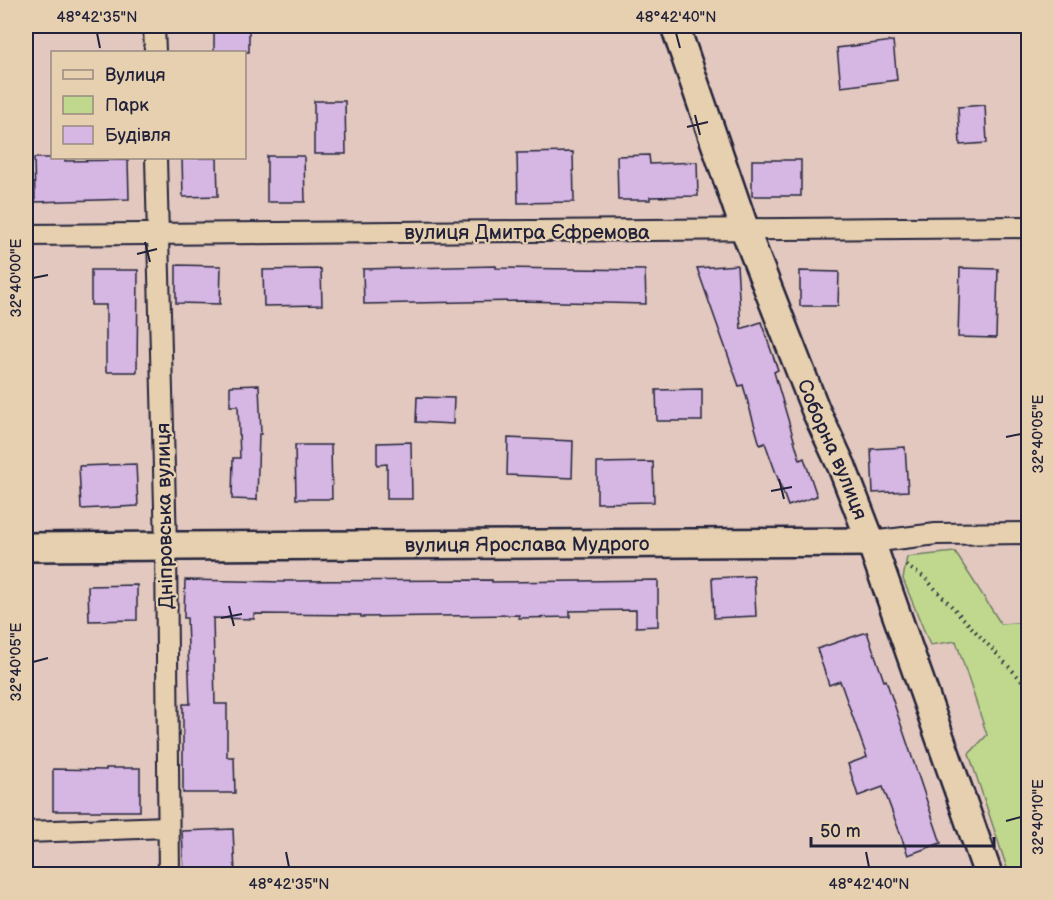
<svg xmlns="http://www.w3.org/2000/svg" width="1054" height="900" viewBox="0 0 1054 900" font-family="'Balsamiq Sans',sans-serif">
<style>
.green{fill:#c0d88e;stroke:#717d64;stroke-width:1.5}
.building{fill:#d6b6e2;stroke:#22223b;stroke-width:1.5}
.lines{fill:none;stroke-linecap:round;stroke-linejoin:round}
.street-casing{stroke:#22223b;stroke-width:24}
.secondary-casing{stroke:#22223b;stroke-width:32}
.path{stroke:#22223b;stroke-width:4;stroke-dasharray:1.5 4.5;stroke-linecap:butt}
.street{stroke:#e7d0b0;stroke-width:20}
.secondary{stroke:#e7d0b0;stroke-width:27}
.ticks{fill:none;stroke:#22223b;stroke-width:2}
.labels{text-anchor:middle;stroke-width:4.5;stroke-linejoin:round;paint-order:stroke}
.street-label{font-size:20px;fill:#22223b;stroke:#e7d0b0}
.neatline{fill:none;stroke:#22223b;stroke-width:2}
.ticks-label{font-size:15px;text-anchor:middle;fill:#22223b}
</style>
<rect width="100%" height="100%" fill="#e2c8bf"/>
<filter id="ink" filterUnits="userSpaceOnUse"><feTurbulence type="fractalNoise" baseFrequency=".0167" numOctaves="2"/><feDisplacementMap in="SourceGraphic" scale="12" xChannelSelector="R" yChannelSelector="G"/><feConvolveMatrix kernelMatrix="1 2 1 2 8 2 1 2 1" color-interpolation-filters="sRGB"/></filter>
<g filter="url(#ink)">
<polygon class="green" points="955,552 1001,624 1028,622 1028,874 1009,874 969,754 987,735 956,641 930,645 903,579 907,557"/>
<g class="building">
<polygon points="214,27 249,28 249,52 214,52"/>
<polygon points="893,41 897,80 841,87 837,48"/>
<polygon points="314,101 345,101 346,154 314,154"/>
<polygon points="985,105 987,143 960,145 958,107"/>
<polygon points="573,152 574,202 518,203 517,153"/>
<polygon points="649,155 650,164 697,162 698,196 650,197 650,200 618,200 617,156"/>
<polygon points="267,156 304,156 305,202 267,202"/>
<polygon points="34,158 65,158 65,161 128,160 129,199 35,202"/>
<polygon points="182,158 217,158 218,196 183,197"/>
<rect x="752" y="160" width="49" height="36"/>
<polygon points="176,265 221,266 220,304 176,303"/>
<polygon points="737,265 741,329 761,322 778,370 774,372 800,460 804,458 817,496 788,506 765,443 760,445 743,385 739,386 697,268"/>
<polygon points="496,266 496,268 645,270 646,304 521,301 364,304 363,269"/>
<polygon points="960,268 998,269 996,338 958,337"/>
<polygon points="321,269 322,305 264,306 263,270"/>
<polygon points="91,270 138,270 137,372 106,372 106,305 91,305"/>
<polygon points="800,271 839,272 838,306 800,306"/>
<polygon points="259,385 261,434 259,434 257,500 232,499 233,458 240,458 238,406 230,406 230,386"/>
<polygon points="702,389 702,421 657,421 656,390"/>
<polygon points="417,397 454,398 453,424 416,422"/>
<polygon points="508,438 573,441 572,478 507,475"/>
<polygon points="411,442 412,499 387,499 387,464 377,465 377,443"/>
<polygon points="295,445 331,445 332,499 296,499"/>
<polygon points="905,447 908,491 873,493 871,449"/>
<polygon points="653,462 654,502 597,503 597,463"/>
<polygon points="136,464 138,506 81,509 79,466"/>
<polygon points="754,576 756,616 714,618 712,578"/>
<polygon points="185,580 284,582 284,581 492,580 492,582 658,580 658,626 636,627 636,610 570,611 570,617 519,618 519,615 361,617 361,615 254,614 254,619 213,618 215,704 227,704 227,757 234,757 235,793 183,793 183,704 190,704 187,618 184,618"/>
<polygon points="137,585 137,620 89,621 88,586"/>
<polygon points="867,632 884,681 886,680 941,843 908,855 883,787 858,796 848,764 867,757 840,681 829,685 817,649"/>
<polygon points="106,768 140,768 140,811 53,811 53,769 106,770"/>
<polygon points="233,829 235,874 184,874 182,831"/>
</g>
<g class="lines">
<defs>
<g id="street">
<polyline points="154,26 155,52"/>
<polyline points="156,158 166,546 169,874"/>
<polyline points="26,235 1028,227"/>
<polyline points="871,542 936,534 1028,533"/>
<polyline points="26,832 168,827"/>
</g>
<g id="secondary">
<path id="s1" d="M675,26L745,230L816,411L842,467L871,542L988,874"/>
<path id="s2" d="M26,547L871,542"/>
</g>
</defs>
<use href="#street" class="street-casing"/>
<use href="#secondary" class="secondary-casing"/>
<polyline class="path" points="906,566 924,577 1028,687"/>
<use href="#street" class="street"/>
<use href="#secondary" class="secondary"/>
</g>
</g>
<path class="ticks" d="M97,33L100,48M676,33L680,48M695,115L700,135M687,127L708,122M145,242L150,262M137,254L157,249M33,278L48,275M1006,437L1021,434M779,479L784,499M771,491L792,487M229,606L234,626M221,618L242,614M33,662L48,658M1006,821L1021,817M286,852L289,867M866,852L869,867"/>
<g class="labels">
<g class="street-label">
<text x="527" y="239">вулиця Дмитра Єфремова</text>
<text dy="7" stroke="none"><textPath href="#s1" startOffset="452">Соборна вулиця</textPath></text>
<text transform="translate(164 516) rotate(-91)" y="7">Дніпровська вулиця</text>
<text dy="7" stroke="none"><textPath href="#s2" startOffset="501">вулиця Ярослава Мудрого</textPath></text>
</g>
</g>
<rect width="1054" height="900" fill="none" stroke="#e7d0b0" stroke-width="66"/>
<rect x="51" y="51" width="195" height="108" fill="#e7d0b0" stroke="#988a81" stroke-width="1.5"/>
<rect x="63" y="70" width="30" height="9" fill="#e7d0b0" stroke="#988a81" stroke-width="1.5"/>
<text x="105" y="81" font-size="18" fill="#22223b">Вулиця</text>
<rect x="63" y="96" width="30" height="18" fill="#c0d88e" stroke="#988a81" stroke-width="1.5"/>
<text x="105" y="111" font-size="18" fill="#22223b">Парк</text>
<rect x="63" y="126" width="30" height="18" fill="#d6b6e2" stroke="#988a81" stroke-width="1.5"/>
<text x="105" y="141" font-size="18" fill="#22223b">Будівля</text>
<path d="M811 837v9h183v-9" fill="none" stroke="#22223b" stroke-width="3"/>
<text x="820" y="837" font-size="18" fill="#22223b" stroke="#e7d0b0" stroke-width="4.5" paint-order="stroke">50 m</text>
<rect x="33" y="33" width="988" height="834" class="neatline"/>
<g class="ticks-label">
<text x="97" y="22">48°42'35"N</text>
<text x="676" y="22">48°42'40"N</text>
<text transform="translate(16 278) rotate(-90)" y="5">32°40'00"E</text>
<text transform="translate(1038 434) rotate(-90)" y="5">32°40'05"E</text>
<text transform="translate(16 662) rotate(-90)" y="5">32°40'05"E</text>
<text transform="translate(1038 817) rotate(-90)" y="5">32°40'10"E</text>
<text x="289" y="889">48°42'35"N</text>
<text x="869" y="889">48°42'40"N</text>
</g>
</svg>
